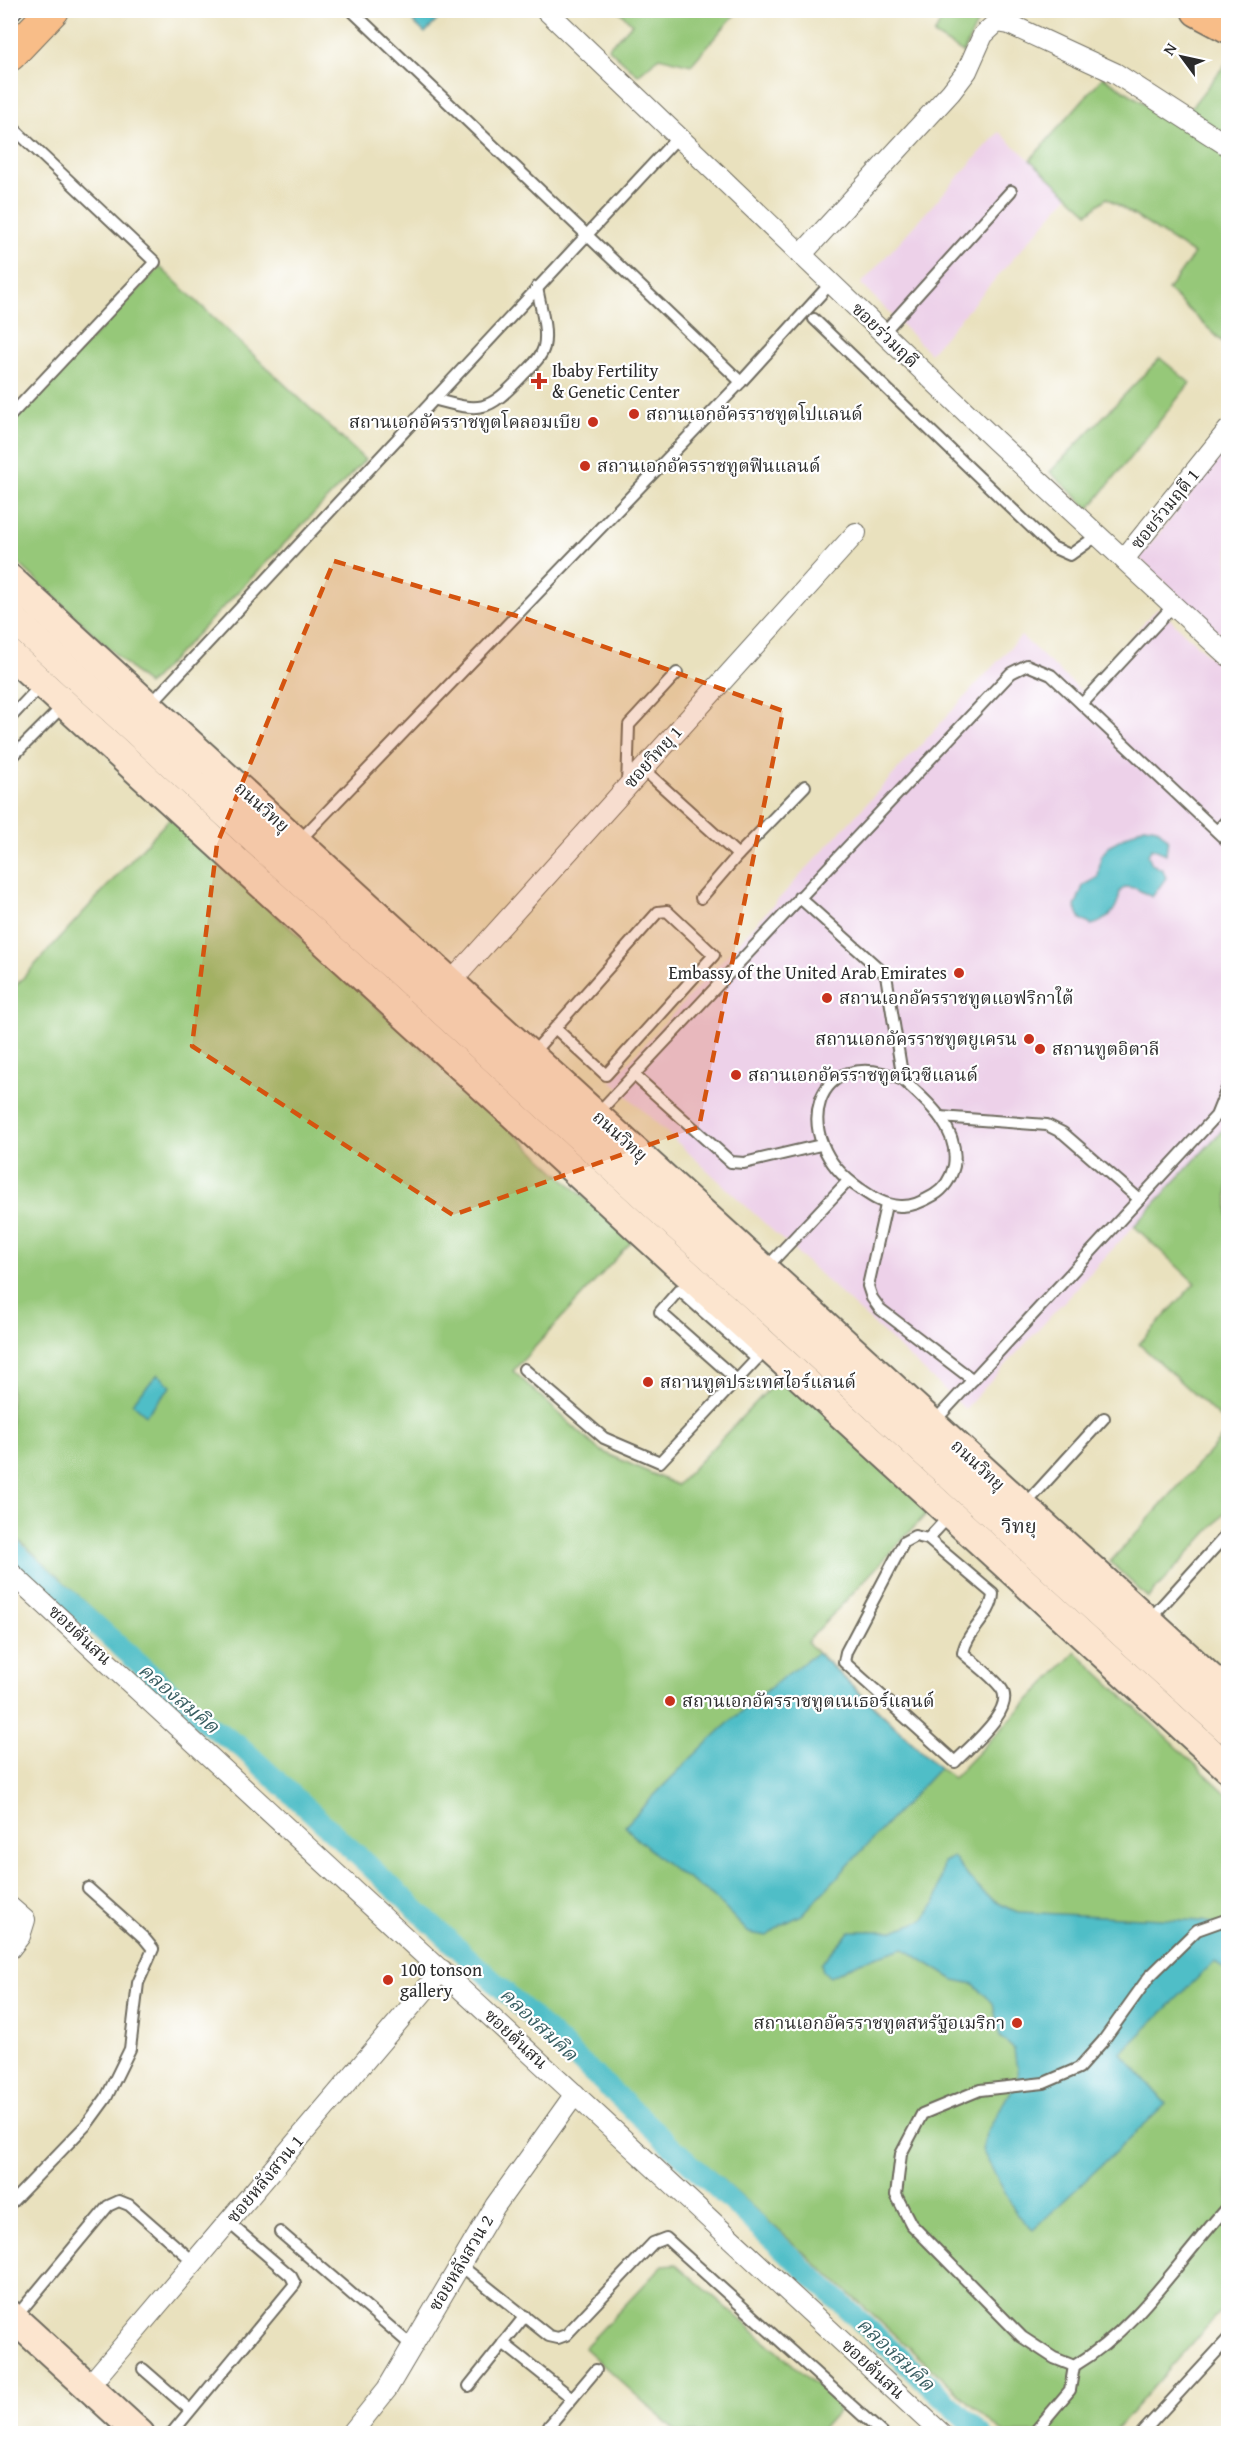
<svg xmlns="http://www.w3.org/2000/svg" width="1239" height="2444" viewBox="0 0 1239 2444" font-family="'Gentium Book Plus','Noto Serif Thai',serif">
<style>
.built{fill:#edd1e9}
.green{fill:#96c879;stroke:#607a52;stroke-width:1.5}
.water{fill:#50bec7;stroke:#3e7479;stroke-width:1.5}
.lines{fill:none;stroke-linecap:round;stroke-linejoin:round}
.canal{stroke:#50bec7;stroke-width:21}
.lane-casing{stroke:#6e6b5e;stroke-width:14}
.street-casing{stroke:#6e6b5e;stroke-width:22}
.secondary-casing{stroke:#6e6b5e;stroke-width:32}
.primary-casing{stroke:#6e6b5e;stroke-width:34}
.highway-casing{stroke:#6e6b5e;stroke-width:36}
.lane{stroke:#fff;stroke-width:10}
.street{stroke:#fff;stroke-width:20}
.secondary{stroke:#fce5cf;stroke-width:28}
.primary{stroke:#f8bd88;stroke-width:32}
.highway{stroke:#f8bd88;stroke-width:33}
.rail-casing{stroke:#2b2b2b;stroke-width:7}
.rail{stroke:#fff;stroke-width:4.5;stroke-dasharray:14;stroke-linecap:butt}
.marked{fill:#d5540f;fill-opacity:0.2;stroke:#d5540f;stroke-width:4.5;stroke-dasharray:12 8;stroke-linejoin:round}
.poi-dot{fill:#c8321e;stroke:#fff;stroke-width:2}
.labels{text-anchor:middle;stroke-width:4.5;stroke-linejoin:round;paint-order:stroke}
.street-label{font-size:18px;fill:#2b2b2b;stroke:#fff}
.poi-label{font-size:18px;fill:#2b2b2b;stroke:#fff;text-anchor:start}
.neighbourhood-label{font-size:20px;fill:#2b2b2b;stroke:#fff}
.water-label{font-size:20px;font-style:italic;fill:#385e62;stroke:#fff}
</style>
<rect width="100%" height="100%" fill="#fff"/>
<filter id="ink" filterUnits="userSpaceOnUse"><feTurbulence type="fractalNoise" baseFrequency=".0167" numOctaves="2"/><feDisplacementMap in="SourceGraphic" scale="12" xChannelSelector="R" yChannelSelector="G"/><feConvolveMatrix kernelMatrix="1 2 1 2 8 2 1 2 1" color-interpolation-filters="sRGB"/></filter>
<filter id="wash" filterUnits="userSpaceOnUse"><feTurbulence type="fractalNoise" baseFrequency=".008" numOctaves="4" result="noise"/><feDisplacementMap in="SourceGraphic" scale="24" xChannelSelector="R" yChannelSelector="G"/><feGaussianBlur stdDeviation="1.35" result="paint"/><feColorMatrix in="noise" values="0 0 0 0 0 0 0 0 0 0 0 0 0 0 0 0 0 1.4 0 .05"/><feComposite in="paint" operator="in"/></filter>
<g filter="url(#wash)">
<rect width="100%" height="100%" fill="#e9e1be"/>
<g class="built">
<polygon points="999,132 1069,195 930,353 861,284"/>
<polygon points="1228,448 1228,635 1226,639 1139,558"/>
<polygon points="1158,608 1228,674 1228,1124 965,1409 611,1081 1021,636 1081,691"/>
</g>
<g class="green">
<polygon points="619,11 738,11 691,65 659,57 638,75 608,48 632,24"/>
<polygon points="946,11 983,11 963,53 934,35"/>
<polygon points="1228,61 1228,136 1189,110"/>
<polygon points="1103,77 1228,156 1228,347 1168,290 1194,254 1107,198 1088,213 1030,160"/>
<polygon points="160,267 365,460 148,685 11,556 10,424"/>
<polygon points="1160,358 1190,383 1089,509 1050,472"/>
<path d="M170,818L632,1241L513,1371L599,1450L677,1485L784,1373L930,1510L807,1642L939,1768L953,1778L1076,1652L1228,1795V2303L1113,2433H1003C673,2133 337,1838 11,1533L10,992Z"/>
<polygon points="1228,1124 1228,1425 1139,1344 1195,1283 1134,1226"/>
<polygon points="1228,1431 1228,1510 1148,1598 1110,1562"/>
<polygon points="676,2264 836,2402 838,2411 818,2433 678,2433 584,2348 663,2265"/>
</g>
<g class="water">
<polygon points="424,11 446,11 425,33 413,22"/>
<path d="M1144,826L1157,828L1168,839L1166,854L1152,848L1148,855L1152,864L1163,870L1166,878L1152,897L1135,888L1126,887L1120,891C1118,909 1109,921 1091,925L1081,919L1075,907L1083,886L1098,877L1101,856L1110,845Z"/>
<polygon points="158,1374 171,1386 146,1415 132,1403"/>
<path d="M817,1653L939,1768L802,1915L781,1925L767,1936L749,1933L712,1895L674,1870L637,1839L625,1826C684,1763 745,1702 817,1653Z"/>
<path d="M953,1857C971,1882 988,1902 1018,1912L1203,1921L1228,1927V1973L1215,1961L1121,2053L1166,2104L1033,2230L1017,2215L982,2150L986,2134L1018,2077L1014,2049L1000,2037L993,2003L974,1984L954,1980L903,1948L860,1962L830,1977L823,1972L821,1963L850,1931H894L923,1920L936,1902L943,1862Z"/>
</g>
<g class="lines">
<polyline class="canal" points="10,1548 204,1722 242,1748 982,2434"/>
</g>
</g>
<g filter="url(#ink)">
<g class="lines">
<defs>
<g id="lane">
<polyline points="351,10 741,382"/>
<polyline points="10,125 155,262 10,416"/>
<polyline points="814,319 1052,547 1070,555 1098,535"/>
<polyline points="883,333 1011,191"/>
<path d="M433,399C481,412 487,413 522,376C530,367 541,359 544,347C548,329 540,306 537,287"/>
<polyline points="1082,704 1174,605"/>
<polyline points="149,706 678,137"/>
<polyline points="10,718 42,684"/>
<polyline points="10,759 63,706"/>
<polyline points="643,769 738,855"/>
<polyline points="627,787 629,725 677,673"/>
<polyline points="1217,831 1228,819"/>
<polyline points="299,841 741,382 831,283"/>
<path d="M799,897L886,975L903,1080C928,1102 960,1129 954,1166C951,1178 944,1189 934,1195C924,1201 911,1207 900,1206C883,1205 872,1197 859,1188C787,1140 813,1040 903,1080"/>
<polyline points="701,898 738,855 805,786"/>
<polyline points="531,1055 658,912 667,911 714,955 606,1075 555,1028"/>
<polyline points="634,1075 731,1162 744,1163 821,1145"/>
<polyline points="596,1115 1011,673 1027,665 1051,675 1228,842"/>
<polyline points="940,1117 1047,1125 1063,1133 1139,1199"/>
<polyline points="886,1205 868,1286 872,1298 880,1309 973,1380"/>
<polyline points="766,1268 848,1181"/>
<polyline points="524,1369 604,1438 660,1462 767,1348"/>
<polyline points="737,1380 660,1312 679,1290 757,1359"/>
<polyline points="933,1423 1216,1116 1228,1086"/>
<polyline points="1024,1506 1104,1418"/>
<path d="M928,1539L993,1594C992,1616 967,1630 963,1653C975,1664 991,1675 1001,1688C1017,1709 969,1747 955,1762L844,1662L846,1652L904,1542L915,1536L928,1539L951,1514"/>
<polyline points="1149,1620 1228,1533"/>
<path d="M1228,1919L1197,1930L1149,1977L1103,2041L1079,2068L1044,2083L980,2090L922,2114L901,2154L896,2195L911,2224L1022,2337L1054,2358L1074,2366C1138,2328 1179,2260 1228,2206"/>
<polyline points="10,2204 87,2124 106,2098 130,2049 138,1983 153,1949 144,1938 88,1888"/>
<polyline points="280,2232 412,2346"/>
<polyline points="460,2265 549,2336 558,2338 566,2335 653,2243 666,2238 883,2434"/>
<polyline points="15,2318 108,2206 119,2201 129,2205 194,2262"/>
<polyline points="503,2343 572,2398"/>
<polyline points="143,2369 190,2410"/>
<polyline points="469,2386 525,2316"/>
<polyline points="549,2426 596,2370"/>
<polyline points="171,2434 295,2284 291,2276 228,2222"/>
<polyline points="1033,2434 1070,2390 1074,2366"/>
<polyline points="1141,2434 1228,2339"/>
</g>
<g id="street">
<polyline points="546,10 996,441 1228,656"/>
<polyline points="801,255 951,92 967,71 983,35 997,22 1009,24 1115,73 1228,146"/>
<polyline points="1124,559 1228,430"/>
<polyline points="451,982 856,533"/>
<polyline points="10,1572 942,2434"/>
<polyline points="10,1907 25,1920 20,1936 10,1949"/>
<polyline points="88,2387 442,1970"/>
<polyline points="351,2434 387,2389 495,2206 575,2094"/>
</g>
<g id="secondary">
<polyline points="10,579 1228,1694"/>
<polyline points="10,616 1228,1730"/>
<polyline points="10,654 1228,1768"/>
<polyline points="10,2315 140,2434"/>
</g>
<polyline id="primary" points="10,55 53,10"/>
<polyline id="highway" points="1198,10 1228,26"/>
</defs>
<use href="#lane" class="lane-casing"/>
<use href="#street" class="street-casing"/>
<use href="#secondary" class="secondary-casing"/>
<use href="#primary" class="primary-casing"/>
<use href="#highway" class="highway-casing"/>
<use href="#lane" class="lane"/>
<use href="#street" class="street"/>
<use href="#secondary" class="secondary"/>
<use href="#primary" class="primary"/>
<use href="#highway" class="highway"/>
<defs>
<polyline id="rail" points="10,23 22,10"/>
</defs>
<use href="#rail" class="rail-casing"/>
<use href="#rail" class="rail"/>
</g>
</g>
<path class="marked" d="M334,561L527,619L783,711L699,1127L453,1215L192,1046L217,844Z"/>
<g class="poi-dot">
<path d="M536 372h6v6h6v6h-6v6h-6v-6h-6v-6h6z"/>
<circle cx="634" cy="414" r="6"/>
<circle cx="593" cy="422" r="6"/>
<circle cx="585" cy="466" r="6"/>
<circle cx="959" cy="973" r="6"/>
<circle cx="827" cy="998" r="6"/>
<circle cx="1029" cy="1039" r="6"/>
<circle cx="1040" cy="1049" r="6"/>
<circle cx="736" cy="1075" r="6"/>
<circle cx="648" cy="1382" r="6"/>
<circle cx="670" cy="1701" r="6"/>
<circle cx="388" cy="1980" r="6"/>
<circle cx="1017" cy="2023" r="6"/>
</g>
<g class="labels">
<g class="street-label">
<text transform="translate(885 335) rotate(44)" y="6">ซอยร่วมฤดี</text>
<text transform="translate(1165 509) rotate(-51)" y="6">ซอยร่วมฤดี 1</text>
<text transform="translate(653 757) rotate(-48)" y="6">ซอยวิทยุ 1</text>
<text transform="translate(262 807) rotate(42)" y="6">ถนนวิทยุ</text>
<text transform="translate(620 1136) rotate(42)" y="6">ถนนวิทยุ</text>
<text transform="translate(978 1465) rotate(43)" y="6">ถนนวิทยุ</text>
<text transform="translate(80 1635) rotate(43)" y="6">ซอยต้นสน</text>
<text transform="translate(516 2039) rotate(43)" y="6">ซอยต้นสน</text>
<text transform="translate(265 2179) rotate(-50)" y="6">ซอยหลังสวน 1</text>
<text transform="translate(461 2263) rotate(-59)" y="6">ซอยหลังสวน 2</text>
<text transform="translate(873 2369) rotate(43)" y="6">ซอยต้นสน</text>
</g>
<g class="poi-label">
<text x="552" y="377">Ibaby Fertility<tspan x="552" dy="21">&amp; Genetic Center</tspan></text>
<text x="646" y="420">สถานเอกอัครราชทูตโปแลนด์</text>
<text x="581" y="428" text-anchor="end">สถานเอกอัครราชทูตโคลอมเบีย</text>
<text x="597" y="472">สถานเอกอัครราชทูตฟินแลนด์</text>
<text x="947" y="979" text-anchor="end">Embassy of the United Arab Emirates</text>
<text x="839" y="1004">สถานเอกอัครราชทูตแอฟริกาใต้</text>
<text x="1017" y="1045" text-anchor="end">สถานเอกอัครราชทูตยูเครน</text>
<text x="1052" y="1055">สถานทูตอิตาลี</text>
<text x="748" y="1081">สถานเอกอัครราชทูตนิวซีแลนด์</text>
<text x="660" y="1388">สถานทูตประเทศไอร์แลนด์</text>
<text x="682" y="1707">สถานเอกอัครราชทูตเนเธอร์แลนด์</text>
<text x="400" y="1976">100 tonson<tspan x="400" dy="21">gallery</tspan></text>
<text x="1005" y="2029" text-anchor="end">สถานเอกอัครราชทูตสหรัฐอเมริกา</text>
</g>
<g class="neighbourhood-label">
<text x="1019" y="1533">วิทยุ</text>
</g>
<g class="water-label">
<text transform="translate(179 1698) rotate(40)" y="7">คลองสมคิด</text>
<text transform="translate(539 2024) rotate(43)" y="7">คลองสมคิด</text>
<text transform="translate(896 2354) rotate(43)" y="7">คลองสมคิด</text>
</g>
</g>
<rect width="1239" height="2444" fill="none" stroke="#fff" stroke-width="36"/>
<g transform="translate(1182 57) rotate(303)" stroke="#ffffff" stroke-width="4.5" paint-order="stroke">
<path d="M0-4.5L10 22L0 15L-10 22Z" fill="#2b2b2b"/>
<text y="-9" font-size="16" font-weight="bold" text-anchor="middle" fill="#2b2b2b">N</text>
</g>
</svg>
